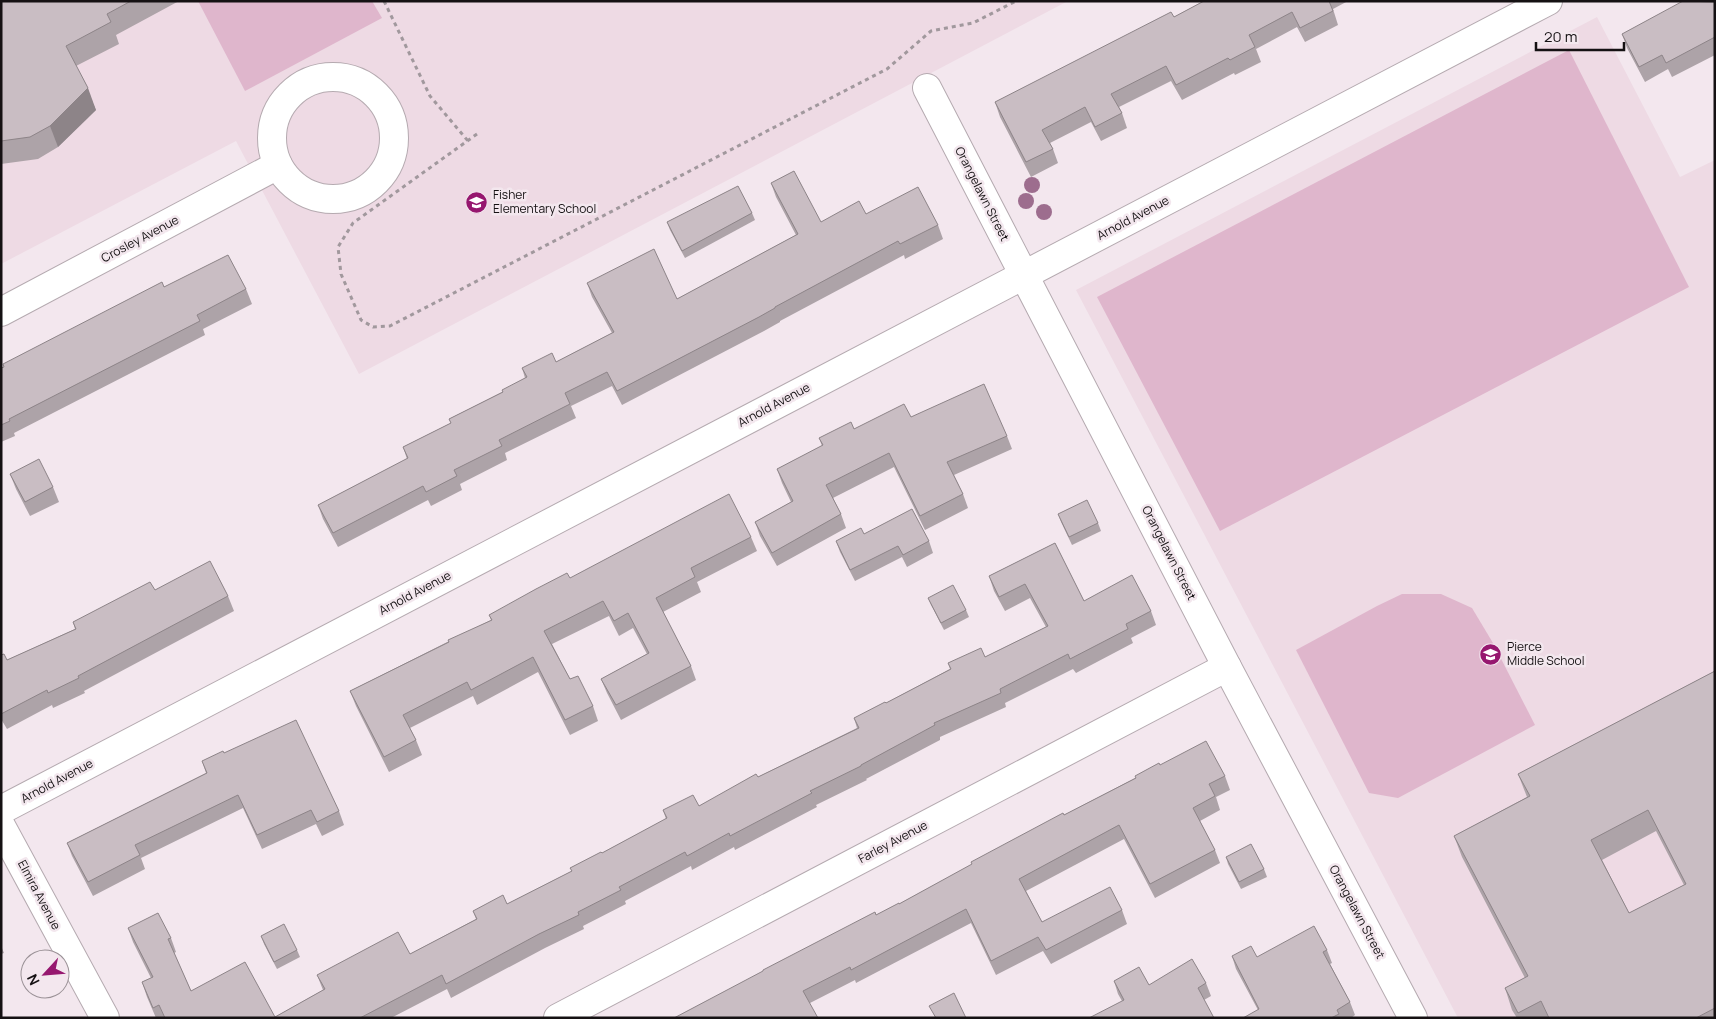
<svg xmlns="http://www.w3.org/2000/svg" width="1716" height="1019" viewBox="0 0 1716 1019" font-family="Manrope,sans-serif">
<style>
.built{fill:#eedae4}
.green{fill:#dfb6cc}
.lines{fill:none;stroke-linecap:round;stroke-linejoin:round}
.street-casing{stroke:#b5aab0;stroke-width:30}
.path{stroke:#a1989d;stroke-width:3;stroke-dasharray:4 4;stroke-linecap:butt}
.street{stroke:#fff;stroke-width:28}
.tree{fill:#9d6d8e}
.wall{fill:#ada3a8;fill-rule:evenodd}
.shaded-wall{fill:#8d8488}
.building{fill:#c9bdc3;stroke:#8d8488;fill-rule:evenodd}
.labels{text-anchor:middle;stroke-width:5;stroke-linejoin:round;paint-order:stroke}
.street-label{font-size:12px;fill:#151113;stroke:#f3e7ee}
.poi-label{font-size:12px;fill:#151113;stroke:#f3e7ee;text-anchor:start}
</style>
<rect width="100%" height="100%" fill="#f3e7ee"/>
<g class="built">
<polygon points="1,1 1068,1 359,374 236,141 1,264"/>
<polygon points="1597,17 1680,177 1715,160 1715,1018 1458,1018 1076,290"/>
</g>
<g class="green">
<polygon points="198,1 372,1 382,18 245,91"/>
<polygon points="1569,50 1689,287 1220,531 1097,297"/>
<polygon points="1402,594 1441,594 1472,608 1493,643 1535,725 1398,798 1369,793 1296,650 1377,606"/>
</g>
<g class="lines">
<defs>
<g id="street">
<circle cx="333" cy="138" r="61"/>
<polyline points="927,88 1227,667 1413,1018"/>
<polyline points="1,312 278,165"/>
<polyline points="1,810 1548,1"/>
<polyline points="1,826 105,1018"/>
<polyline points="558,1018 1227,667"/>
</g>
</defs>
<use href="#street" class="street-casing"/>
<g class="path">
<polyline points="384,1 430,96 468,141"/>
<polyline points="262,134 271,138"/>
<polyline points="477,134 353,223 338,247 341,274 361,320 373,327 390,326 887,69 931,31 973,23 1016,1"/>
</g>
<use href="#street" class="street"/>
</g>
<g class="tree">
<circle cx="1032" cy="185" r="8"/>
<circle cx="1026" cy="201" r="8"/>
<circle cx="1044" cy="212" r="8"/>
</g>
<g class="wall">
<polygon points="1,1 179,1 116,35 119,44 76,66 96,110 58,147 38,159 1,164"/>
<polygon points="1204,1 1348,1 1333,9 1338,25 1305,42 1297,27 1256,49 1261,62 1235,75 1234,73 1182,100 1171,81 1119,107 1122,113 1127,128 1101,141 1091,122 1050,143 1053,149 1058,163 1031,177 1000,117 995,102 1174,17"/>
<polygon points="1715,2 1715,55 1672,77 1668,69 1645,82 1627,48 1622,34"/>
<polygon points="771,183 821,222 866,214 938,225 943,239 905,259 904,255 780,321 780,322 764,331 622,405 612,386 571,406 576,418 505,453 507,460 460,484 462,490 431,506 428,500 338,547 323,519 318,505 407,459 403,447 451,423 449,419 502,392 525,378 522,368 556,362 612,333 592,297 587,283 677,299 796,235 776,197"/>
<polygon points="752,213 755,220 685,258 670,230 667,222"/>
<polygon points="164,287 246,289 252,304 203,329 205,335 14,433 15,436 1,442 1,368"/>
<polygon points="911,417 1007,436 1012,449 954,475 963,494 968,508 925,530 894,467 833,498 841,514 846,528 777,566 760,536 755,522 791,502 782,483 777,469 822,446 819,438 854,429"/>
<polygon points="10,474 53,487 59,502 30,516 16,489"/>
<polygon points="1058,514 1098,523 1101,531 1072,545 1061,522"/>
<polygon points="864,534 929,541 933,553 907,567 902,557 855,581 840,552 836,541"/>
<polygon points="751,537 757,551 697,582 701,592 663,612 691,666 696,680 621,720 607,693 601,679 647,654 633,628 619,636 609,616 552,644 570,679 593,706 598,721 570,735 538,672 477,705 473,696 410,728 416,740 422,755 389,772 356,706 350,691 491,620 489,615 570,578"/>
<polygon points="1055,543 1084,601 1151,611 1156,625 1131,638 1133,643 1076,673 1073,669 1005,703 1006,707 940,737 940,740 866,779 867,780 816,805 817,807 735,850 734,847 692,870 691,866 625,901 626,904 583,926 584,929 545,948 451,998 447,989 391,1018 156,1018 147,997 142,982 151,978 133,942 128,928 171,938 176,952 174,953 191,991 275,1017 323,990 317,975 410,954 476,919 473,911 507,904 572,871 570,868 602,853 666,819 663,810 699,806 857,728 854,718 886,703 950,669 948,663 985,657 1046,627 1030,598 1005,611 994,591 989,576"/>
<polygon points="155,590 228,596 234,611 84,691 85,693 53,708 52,705 7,729 1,719 1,655 7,660 75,629 73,622"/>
<polygon points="928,598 966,610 969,617 944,630 931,605"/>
<path d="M1715,671V1018H1517L1512,1010L1505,988L1525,978L1462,857L1454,836L1527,797L1518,774ZM1656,831L1684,885L1629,913L1602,860Z"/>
<polygon points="202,761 339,811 344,825 322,836 316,824 262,849 243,808 141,858 145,869 93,896 72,856 67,843 206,773"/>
<polygon points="1160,765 1225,776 1230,790 1216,797 1220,810 1200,821 1215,850 1220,863 1155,898 1124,839 1026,891 1042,922 1122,910 1127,924 1051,964 1043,951 996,975 971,923 856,983 855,980 810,1003 674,1018 876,915 899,904 1064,815"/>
<polygon points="1226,857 1264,869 1267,877 1241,889 1228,864"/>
<polygon points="261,936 297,950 300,957 277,969 264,944"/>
<polygon points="1,946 4,953 1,954"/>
<polygon points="1327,950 1332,963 1330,964 1350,1002 1355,1015 1351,1018 1243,1018 1258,1010 1236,969 1232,956 1257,957"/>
<polygon points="1114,981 1149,985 1206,983 1211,996 1204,1000 1122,1001 1118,994"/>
</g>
<polygon class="shaded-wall" points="88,88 96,110 58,147 50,126"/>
<g class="building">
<polygon points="1,1 131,1 107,14 111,22 66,46 88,88 50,126 30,137 1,141"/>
<polygon points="1204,1 1329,1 1333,11 1300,28 1292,12 1249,35 1255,47 1230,60 1228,58 1176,85 1166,66 1111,94 1122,113 1095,127 1085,107 1042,130 1053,149 1026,162 995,102 1171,12 1174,17"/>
<polygon points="1683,1 1715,2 1715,37 1666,63 1662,55 1639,67 1622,34"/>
<polygon points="794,171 821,222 859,201 866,214 918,187 938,225 900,244 898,241 775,307 775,308 759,317 617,391 607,372 565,393 570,404 499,440 502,446 454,470 457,476 426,492 423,486 333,533 318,505 408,458 403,447 451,423 449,419 503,392 502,390 527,377 522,368 552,353 556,362 614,332 587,283 654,249 677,299 798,234 771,183"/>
<polygon points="738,186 752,213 682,251 667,222"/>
<polygon points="228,255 246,289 197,315 200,321 9,419 10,421 1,425 1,368 4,367 3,364 162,282 164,287"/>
<polygon points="984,384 1007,436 947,462 963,494 920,516 889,453 826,485 841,514 772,553 755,522 793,501 777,469 823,445 819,438 851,422 854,429 904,404 911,417"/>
<polygon points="39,459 53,487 25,502 10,474"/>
<polygon points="729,494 751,537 691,568 695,577 656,598 691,666 616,705 601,679 649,653 628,613 614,621 603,601 544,631 570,679 578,676 593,706 565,720 533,657 471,690 467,682 403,715 416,740 384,757 350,691 449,642 448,640 492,620 489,615 536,589 567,573 570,578"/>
<polygon points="1087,500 1098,523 1069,537 1058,514"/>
<polygon points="912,509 929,541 903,555 898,546 850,570 836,541 861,528 864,534"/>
<polygon points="1055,543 1084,601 1132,575 1151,611 1126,624 1128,629 1070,659 1068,654 1000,689 1001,693 934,723 935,725 861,765 861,766 810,791 812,793 730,836 729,833 687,856 685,852 619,887 621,890 578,912 579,915 539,934 446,984 442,975 360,1018 165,1018 159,1005 153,1008 142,982 153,977 128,928 158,913 171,938 168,939 191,991 245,962 275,1017 325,989 317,975 398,932 410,954 477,919 473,911 503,895 507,904 572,871 570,868 601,852 602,853 667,818 663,810 693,795 699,806 756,774 758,777 859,728 854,718 885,702 886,703 951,669 948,663 981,648 985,657 1048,626 1025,584 999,597 989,576"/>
<polygon points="210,561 228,596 78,676 79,678 48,693 47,690 1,714 1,655 4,654 7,660 76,629 73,622 150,582 155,590"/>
<polygon points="953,585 966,610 941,623 928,598"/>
<path d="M1715,671V1008L1696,1018H1549L1541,1001L1518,1013L1505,988L1528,976L1454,836L1530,796L1518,774ZM1648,810L1686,884L1629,913L1591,840Z"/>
<polygon points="296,720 339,811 317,822 311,810 257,835 238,795 135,845 140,855 88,882 67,843 207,773 202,761 223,751 224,753"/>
<polygon points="1206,741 1225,776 1209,784 1215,796 1193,808 1215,850 1150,884 1119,825 1019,879 1042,922 1110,887 1122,910 1046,950 1038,937 991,961 966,909 851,970 850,967 803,991 818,1018 674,1018 763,971 763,970 875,912 876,915 899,903 899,904 972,864 971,862 1063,813 1064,815 1136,778 1135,776 1159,763 1160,765"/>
<polygon points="1251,844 1264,869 1239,882 1226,857"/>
<polygon points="284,924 297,950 274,962 261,936"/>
<polygon points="1314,926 1327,950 1323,952 1350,1002 1337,1010 1339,1014 1331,1018 1243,1018 1259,1009 1232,956 1251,946 1257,957"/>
<polygon points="1192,959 1206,983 1198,988 1214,1018 1089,1018 1124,1000 1114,981 1139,967 1149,985"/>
<polygon points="954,993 966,1018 936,1018 929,1006"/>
</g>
<defs>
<symbol id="school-disc" viewBox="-11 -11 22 22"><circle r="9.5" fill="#96176f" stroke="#f3e7ee"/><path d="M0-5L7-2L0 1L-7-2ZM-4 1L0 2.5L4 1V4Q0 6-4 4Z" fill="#fff"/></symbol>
</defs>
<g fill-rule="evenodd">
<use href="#school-disc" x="464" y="190" width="25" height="25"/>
<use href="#school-disc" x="1478" y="642" width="25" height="25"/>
</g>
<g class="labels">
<g class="street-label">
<text transform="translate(982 194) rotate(63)" y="4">Orangelawn Street</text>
<text transform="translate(1133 218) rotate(-28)" y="4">Arnold Avenue</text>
<text transform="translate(140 239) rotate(-28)" y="4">Crosley Avenue</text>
<text transform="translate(774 405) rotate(-28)" y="4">Arnold Avenue</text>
<text transform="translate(1169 553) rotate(63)" y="4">Orangelawn Street</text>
<text transform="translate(415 593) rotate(-28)" y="4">Arnold Avenue</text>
<text transform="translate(57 781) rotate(-28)" y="4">Arnold Avenue</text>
<text transform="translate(893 842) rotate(-28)" y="4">Farley Avenue</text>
<text transform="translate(39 895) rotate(62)" y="4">Elmira Avenue</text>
<text transform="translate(1357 912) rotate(62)" y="4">Orangelawn Street</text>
</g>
<g class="poi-label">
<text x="493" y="199">Fisher<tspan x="493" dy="14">Elementary School</tspan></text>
<text x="1507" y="651">Pierce<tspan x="1507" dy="14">Middle School</tspan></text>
</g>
</g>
<rect width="1716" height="1019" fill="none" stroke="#151113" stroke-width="5"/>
<g transform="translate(45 974) rotate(244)"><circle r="24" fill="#f3e7ee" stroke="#9a9196"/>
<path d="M0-4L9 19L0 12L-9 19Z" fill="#96176f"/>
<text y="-8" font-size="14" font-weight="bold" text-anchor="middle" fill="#151113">N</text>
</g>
<path d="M1536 42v8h88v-8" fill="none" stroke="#151113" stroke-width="2.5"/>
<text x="1544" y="42" font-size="15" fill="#151113" stroke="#f3e7ee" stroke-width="4" paint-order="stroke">20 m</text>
</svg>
